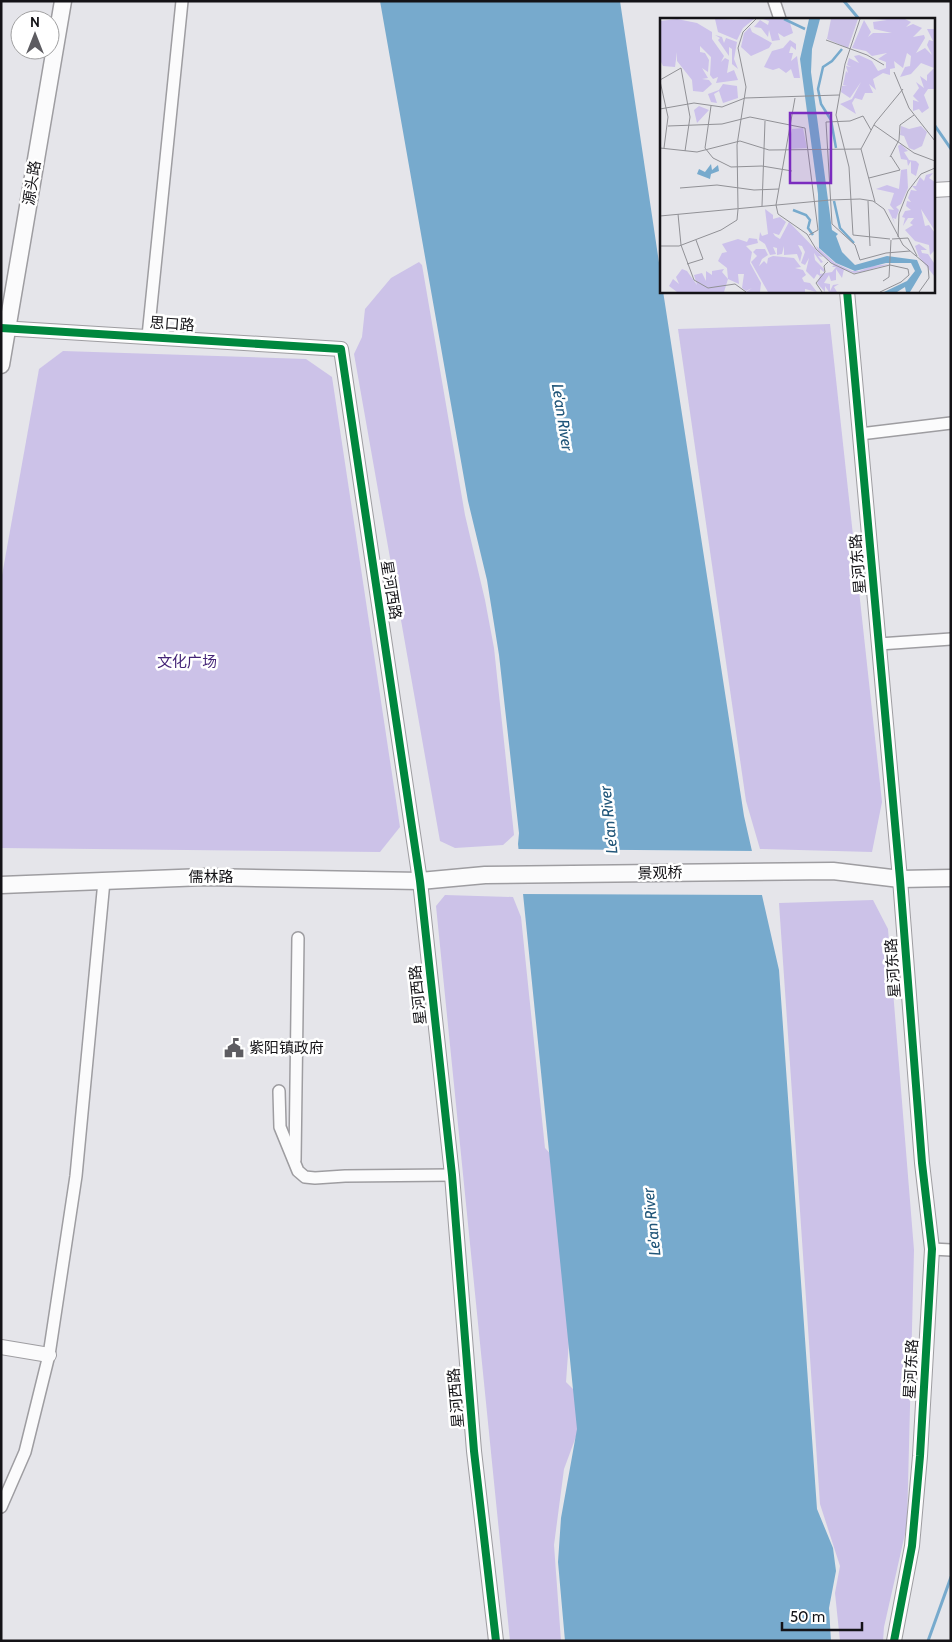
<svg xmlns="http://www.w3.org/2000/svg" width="952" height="1642" viewBox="0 0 952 1642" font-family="Cabin,'Noto Sans SC',sans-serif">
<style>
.green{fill:#ccc2e8}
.water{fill:#77aacd}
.pier{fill:#e5e5ea}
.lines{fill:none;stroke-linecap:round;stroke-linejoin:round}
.stream{stroke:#77aacd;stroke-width:3}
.minor-casing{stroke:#9e9da1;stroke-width:14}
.tertiary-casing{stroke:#9e9da1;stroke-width:16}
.secondary-casing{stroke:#9e9da1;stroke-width:19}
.minor{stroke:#fbfbfc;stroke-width:11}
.tertiary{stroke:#fbfbfc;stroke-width:14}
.secondary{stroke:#fbfbfc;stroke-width:16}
.cycleway-casing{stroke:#fff;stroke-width:11}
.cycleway{stroke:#00873e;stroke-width:8}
.labels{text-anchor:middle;stroke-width:5;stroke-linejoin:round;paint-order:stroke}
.street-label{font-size:15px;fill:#141317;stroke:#fff}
.park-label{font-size:15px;fill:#452577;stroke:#fff}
.poi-label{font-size:15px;fill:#141317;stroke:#fff;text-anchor:start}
.water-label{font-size:16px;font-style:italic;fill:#215679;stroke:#fff}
.inset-river{fill:none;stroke:#77aacd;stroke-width:2.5}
.inset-road{fill:none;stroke:#919196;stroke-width:1}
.view{fill:#7b2cbf;fill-opacity:0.15;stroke:#7b2cbf;stroke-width:2.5}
.inset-edge{fill:none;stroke:#141317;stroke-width:2.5}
</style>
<rect width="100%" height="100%" fill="#e5e5ea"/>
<g class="green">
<polygon points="419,262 422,265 465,515 485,600 494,648 514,835 503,845 455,848 440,841 354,354 362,337 365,309 391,278"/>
<polygon points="830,324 882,802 872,852 760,849 746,801 678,329"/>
<polygon points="63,351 306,359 332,377 400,827 380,852 1,848 1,581 39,369"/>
<polygon points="445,895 513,897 521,917 545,1148 562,1166 571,1313 566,1382 578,1394 581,1423 564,1469 554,1545 561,1641 510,1641 436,906"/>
<polygon points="873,900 888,929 914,1250 907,1525 884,1627 883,1641 840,1641 835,1593 840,1566 820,1504 779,903"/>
</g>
<polygon class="water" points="380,1 620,1 661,276 661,291 663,291 744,816 779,970 817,1509 833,1548 836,1571 829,1608 831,1641 565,1641 558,1562 561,1518 577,1429 518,844 519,833 499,655 487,580 468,501"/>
<polygon class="pier" points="516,849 755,851 765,895 521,894"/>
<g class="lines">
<g class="stream">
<polyline points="844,1 859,19"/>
<polyline points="933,123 951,149"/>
<polyline points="928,1641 951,1577"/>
</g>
<defs>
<g id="minor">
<polyline points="774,1 780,19"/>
<polyline points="148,336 182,1"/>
<polyline points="860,434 951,423"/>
<polyline points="879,644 951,639"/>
<polyline points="279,1091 280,1127 298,1171 305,1177 315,1178 345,1176 452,1175"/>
<polyline points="295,1160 298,938"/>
<polyline points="932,1249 951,1250"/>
<polyline points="1,1507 25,1452 49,1355 76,1176 104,881"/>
</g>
<g id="tertiary">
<polyline points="933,190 951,189"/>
<polyline points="847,291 900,879 922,1163 932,1249 920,1456 912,1546 894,1641"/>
<polyline points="1,328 341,349 420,881 452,1175 474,1451 496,1641"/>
<polyline points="1,1347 49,1355"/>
</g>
<g id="secondary">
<polyline points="1,365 63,1"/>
<polyline points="1,885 204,877 420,881 485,875 833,871 900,879 951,878"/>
</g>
</defs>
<use href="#minor" class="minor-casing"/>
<use href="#tertiary" class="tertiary-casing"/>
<use href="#secondary" class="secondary-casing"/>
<use href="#minor" class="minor"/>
<use href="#tertiary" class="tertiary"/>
<use href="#secondary" class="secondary"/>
<defs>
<g id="cycleway">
<polyline points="847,291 900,879 922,1163 932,1249 920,1456 912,1546 894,1641"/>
<polyline points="1,328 341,349 420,881 452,1175 474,1451 496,1641"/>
</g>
</defs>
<use href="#cycleway" class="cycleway-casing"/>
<use href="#cycleway" class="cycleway"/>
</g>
<defs>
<symbol id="civic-bare" viewBox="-9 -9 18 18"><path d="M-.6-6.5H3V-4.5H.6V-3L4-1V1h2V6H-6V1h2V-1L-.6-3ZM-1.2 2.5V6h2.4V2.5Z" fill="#5d5c61" stroke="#fff" stroke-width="2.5" paint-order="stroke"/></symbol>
</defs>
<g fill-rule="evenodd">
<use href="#civic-bare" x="220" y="1034" width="28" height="28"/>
</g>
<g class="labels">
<g class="street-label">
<text transform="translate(32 183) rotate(-81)" y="5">源头路</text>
<text transform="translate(172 324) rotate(4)" y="5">思口路</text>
<text transform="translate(858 564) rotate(-95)" y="5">星河东路</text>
<text transform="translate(391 590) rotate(81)" y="5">星河西路</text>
<text transform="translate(660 873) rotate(-1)" y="5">景观桥</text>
<text x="211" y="882">儒林路</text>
<text transform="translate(893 968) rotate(-94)" y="5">星河东路</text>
<text transform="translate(418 995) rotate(-96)" y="5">星河西路</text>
<text transform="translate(911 1369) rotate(-87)" y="5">星河东路</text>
<text transform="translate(456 1398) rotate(-95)" y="5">星河西路</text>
</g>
<g class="park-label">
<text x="187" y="667">文化广场</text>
</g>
<g class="poi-label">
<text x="249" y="1053">紫阳镇政府</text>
</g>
<g class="water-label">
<text transform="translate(563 417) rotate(81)" y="6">Le'an River</text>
<text transform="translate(608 820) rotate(-96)" y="6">Le'an River</text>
<text transform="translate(651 1222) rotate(-96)" y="6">Le'an River</text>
</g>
</g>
<g transform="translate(660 18)">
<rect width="275" height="275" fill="#e5e5ea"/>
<path d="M171,1H198L188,30L167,21ZM241,108L249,111L261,108L267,114L262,128L254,132L249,130L244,118L240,117ZM143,110L147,130L128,131L132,111Z" fill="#ccc2e8"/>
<path d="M17,1L37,5L52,14V21L64,38L61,44L65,40L69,42L67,55L74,52L78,62L56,65L58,59L53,61L50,57L51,39L40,28V34L45,35L49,42L48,54L42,50L48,60L42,61L49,62L52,66L43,74L33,73L32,62L17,43V34L15,49L3,48L1,44L0,48V3ZM55,1L75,2L94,1L83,10L77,22L58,14ZM103,1H123L130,5L133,15L124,19L118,15L120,22L112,23L109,12L108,19L101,10L94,9L100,2L108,7L109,3ZM214,1H245L251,4L246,9L253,6L262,10L253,19L264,17L265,20L256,35L265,30L272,37L267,27L269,22L273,23L267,11H275V71H268L264,77L269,90L262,95L259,91L253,93V82L259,84L253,78L259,70L256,64L264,70L260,58L267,63V57L274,50L261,45L251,56L240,59L245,49L250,48L251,38L247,35L243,50L234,43L235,50L230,51V57L223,55L213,61L216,72L209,66L213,75H205L202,82L195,80L192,85L196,96L180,86L192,81L201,64L190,80L181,74L182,68L187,67H183L186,53L188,55L186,48L191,49L187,47L189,40L199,45L194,38L199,37L212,43L218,53L226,50V44L218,41L227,35L212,38L206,33L192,30L204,2L211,14L208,19L213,15H232L214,11L213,4L227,2ZM90,9L92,14L112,25L109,30L91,38L81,29L84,15ZM55,17L62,19L64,25L66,20L77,24L74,41L78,51L72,46V31L69,29V38L58,22L60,20ZM130,22L136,26V32L131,28L129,35H133L131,43L137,38L140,60H134L131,51L126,55L119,50L113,52L104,49L112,33L123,30ZM63,66L77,68L78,80L63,85L59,73L54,76L57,85L51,84L48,76L59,72ZM39,88L49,92L37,105L34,92ZM241,126L248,133L244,134L249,142L256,143L259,146L256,158L251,155V143L248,148L247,142L241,141L238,128ZM247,151L248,170L241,186L236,189L239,192L236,201L233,200L235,206L228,191L234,192L230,187L234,175L216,171L227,167L239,171L241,152ZM273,155L269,160L275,164V213L261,191L265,208L269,207L275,215V232L270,237L269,227L255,223L245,212L253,207L250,205L254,200H248L243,208L245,200L242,199L245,193L251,192L246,188L247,183L251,184L248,180L251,172L257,173L252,168H256L260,159L264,163L266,157ZM105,191L113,197V201L120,199L126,204L119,217L113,215L115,218L120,221L129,204L163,239L158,238L163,244L161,245L154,235L155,242L164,251V254L160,251V256L172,254L176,249H172L174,247L159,234L156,228L175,245L192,253H199L212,248L230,246L201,254L194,255L184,251L182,260L176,251V262L171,263L169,257L164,265L170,266V273L173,267L179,266L174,269L177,274H169L165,268V274L157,265L160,258L157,256L154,261L146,253L149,240L145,247L141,245L145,234L142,228L138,227L142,235L140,244L137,236L124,237V228L122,236L117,237V230L113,229L116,236L110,237L105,226L99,222L100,214L102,218L108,216ZM89,220L97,221L98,225L86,228L92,234L90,245L101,265L100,274H86L92,270L86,273L82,270L84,256H78L79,266L68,261L64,274H17L9,268L13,261L19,266L16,259L22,251L27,253L37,267L34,257L42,255L46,263V253L52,257V253L64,251L62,254L68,261L67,250L58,243L62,235L67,234L62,226L78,221L87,224ZM259,226L267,232H261L262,235L268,236L274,245L275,259L259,239L255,228ZM96,231H105L108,237L102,241L99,248L104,243L107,246L108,240L113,238L134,240L141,249L135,250L143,252L146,257L142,260L144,264L150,265L157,274L145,271V274H108L91,244L97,238L93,234Z" fill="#ccc1eb"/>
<path d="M149,1H160L152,31L151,54L172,212L178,216L176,218L182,234L195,247L227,238L257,242L262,254L250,274H246L245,269L237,274H224L247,263L255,253L251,245H226L195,253L176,245L159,230L158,176L140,41ZM51,146L52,152L58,147L59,153L51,156L50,161L37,156L39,151L45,154Z" fill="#77aacd"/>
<path class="inset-river" d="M124,1L145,11M176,130L171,102L161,86L158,71L163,49L172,43L182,31M174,183L180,210L194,225M133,192L146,197L150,202L148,210L153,217"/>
<path class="inset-road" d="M166,22L207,37L224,47M21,50L30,99L25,133M234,54L249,90L275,123M0,62L21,50M0,63L8,99L4,130M51,88L45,130L53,140L71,149L102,148L132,153M0,91L34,85L62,89L85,80L179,77M203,98L190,103L166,104L172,206L195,227L200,242L226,235L250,233M203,98L211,112M214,107L254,135L275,143M8,108L62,106L90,99L145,110L158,212L149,217M0,130L37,134L80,123L109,132L201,131M201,131L215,105L243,71M201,131L215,184M230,139L239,122L240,107L254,97M209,160L240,152L231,138M20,170L57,167L94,172L119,171M208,183L210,228M116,187L118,196L147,216L156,231L171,245L194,256L230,247L248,251L249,257L241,264L220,274M116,187L135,80M102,188L105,103M78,190L77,127L86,69L78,30L83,14L96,1M18,196L21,227L34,262L48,270L75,266L86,274M0,198L170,182L200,181L213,183L224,191L243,227L268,248L269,260L259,274M193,217L230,221M193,217L189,149L176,97L185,46L200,1M238,219L239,196L248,173L261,156L275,150M232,221L248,220L257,238M0,228H19L61,212L77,202L78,191M27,246L43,241L36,222M223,263L229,259L231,222M162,274L156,265L165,254L164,248L168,244"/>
<path class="view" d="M130,95H171V165H130Z"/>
<rect width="275" height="275" class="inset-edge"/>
</g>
<rect width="952" height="1642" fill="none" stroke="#141317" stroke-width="5"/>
<g transform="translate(35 35)"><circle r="24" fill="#ffffff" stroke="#a1a1a2"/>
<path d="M0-4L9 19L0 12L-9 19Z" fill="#5d5c61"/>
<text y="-8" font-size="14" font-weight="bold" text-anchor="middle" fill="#141317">N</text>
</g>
<path d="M782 1622v8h80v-8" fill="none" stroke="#141317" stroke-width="2.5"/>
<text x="790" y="1622" font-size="15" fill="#141317" stroke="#ffffff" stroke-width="4" paint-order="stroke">50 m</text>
</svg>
